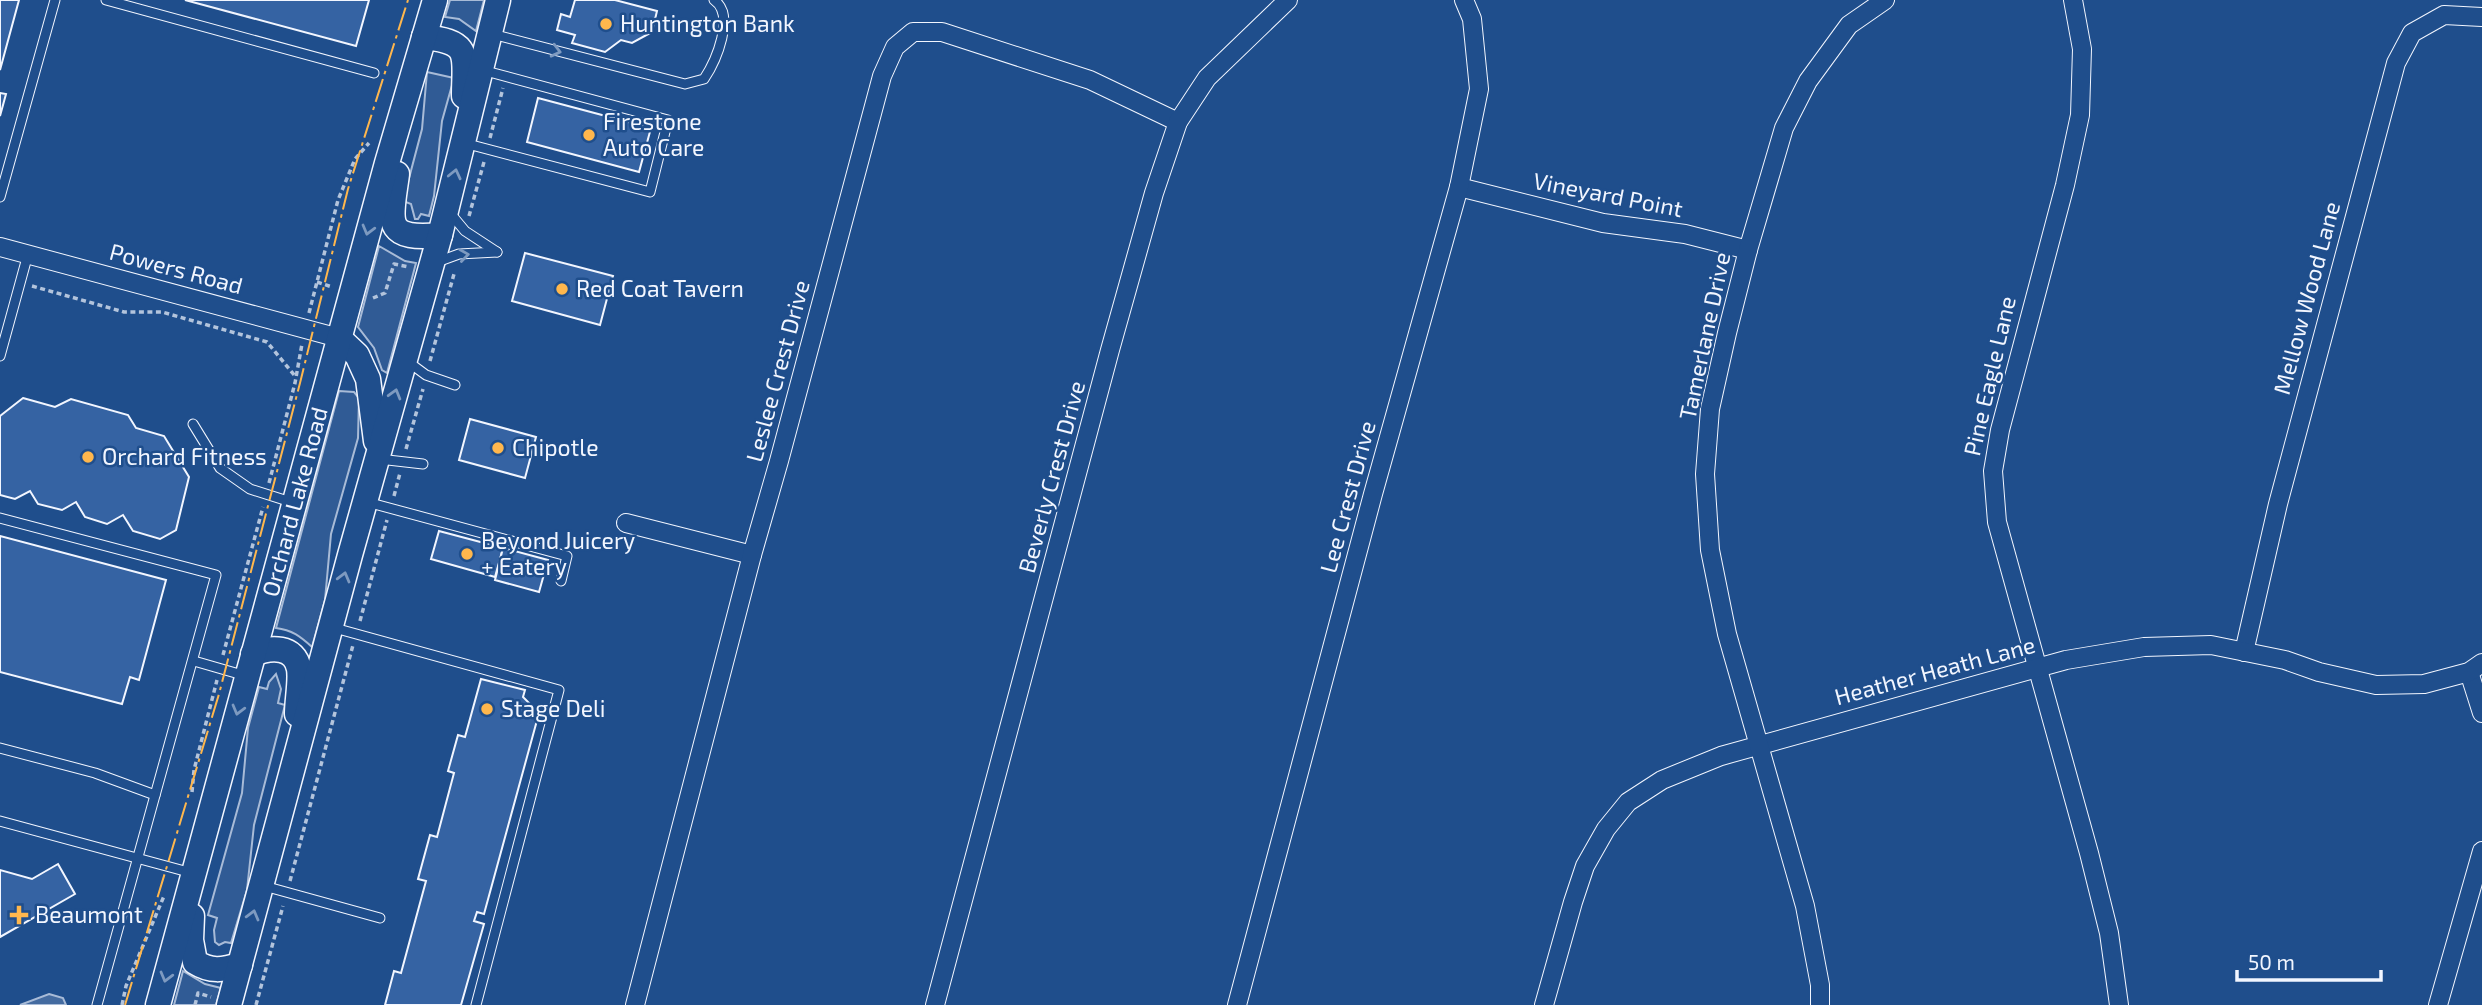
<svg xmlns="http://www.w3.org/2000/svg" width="2482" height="1005" viewBox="0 0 2482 1005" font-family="'Exo 2',sans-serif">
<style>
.green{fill:#305b95;stroke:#a8bbd7;stroke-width:2}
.water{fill:#446ba0;stroke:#a8bbd7;stroke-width:2}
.building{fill:#3563a3;stroke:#f2f6ff;stroke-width:2}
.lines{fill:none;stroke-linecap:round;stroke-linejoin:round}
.service-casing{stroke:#f2f6ff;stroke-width:11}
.minor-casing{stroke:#f2f6ff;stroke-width:20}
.secondary-casing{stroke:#f2f6ff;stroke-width:27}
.path{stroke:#b3c4dc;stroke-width:3.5;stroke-dasharray:5 3.5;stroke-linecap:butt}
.service{stroke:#1f4e8c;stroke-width:9}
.minor{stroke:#1f4e8c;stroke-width:18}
.secondary{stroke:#1f4e8c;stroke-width:24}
.power{stroke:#ffb74d;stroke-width:2;stroke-dasharray:24 5 3.5 5;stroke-linecap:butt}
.oneway{stroke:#7e9ac0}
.poi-dot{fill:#ffb74d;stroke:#1f4e8c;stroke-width:2.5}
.labels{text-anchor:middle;stroke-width:5;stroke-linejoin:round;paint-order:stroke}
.poi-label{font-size:23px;fill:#f2f6ff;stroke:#1f4e8c;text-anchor:start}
.street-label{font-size:23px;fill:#f2f6ff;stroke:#1f4e8c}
</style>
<rect width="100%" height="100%" fill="#1f4e8c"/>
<g class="green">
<polygon points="450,0 484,0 476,31 459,19 445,17"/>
<polygon points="427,72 454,78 442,121 434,196 429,216 421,214 418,219 415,219 411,204 403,201 422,129"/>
<polygon points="379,246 405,261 416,263 387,373 382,370 374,348 358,327"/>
<path d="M339,391L354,392L359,398L358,438L331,534L325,600L312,647C300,636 292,630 276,628Z"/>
<polygon points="276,674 281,689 278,703 285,705 254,825 247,890 231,943 225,942 219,945 215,942 214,930 217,918 208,915 242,793 248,728 259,687 267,689 269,682"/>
<polygon points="183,971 205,984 221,988 216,1005 174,1005"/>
</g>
<polygon class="water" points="49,994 63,998 66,1005 20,1005"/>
<g class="building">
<polygon points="0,0 19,0 0,70"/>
<polygon points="185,0 369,0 356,46"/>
<polygon points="575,0 615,0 657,11 652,32 632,43 621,40 605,52 572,43 575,35 557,30 561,14 570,17"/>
<polygon points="0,93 6,94 0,116"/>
<polygon points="538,98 651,128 639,172 527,142"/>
<polygon points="525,253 613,276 600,325 512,301"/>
<polygon points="23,398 55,407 71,399 128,415 136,428 164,436 189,477 176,530 160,539 133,531 123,515 107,524 85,517 76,502 62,510 38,504 30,491 15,499 0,495 0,416"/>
<polygon points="470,419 536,437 525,478 459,460"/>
<polygon points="439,531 503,548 495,577 431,559"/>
<polygon points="0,536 166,580 139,680 130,677 122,704 0,672"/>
<polygon points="503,548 548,560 539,592 495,580"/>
<polygon points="481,679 525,690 523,697 539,713 484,914 477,912 474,921 484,924 461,1005 385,1005 394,971 401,973 426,881 418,879 430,835 437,837 454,773 448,771 458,735 465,737"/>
<polygon points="58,864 75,894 0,937 0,870 32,879"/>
</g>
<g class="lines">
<defs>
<g id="service">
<polyline points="106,0 374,73"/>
<path d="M492,34L685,84L704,79C716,61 736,15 714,0"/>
<polyline points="464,143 650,192 668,120 482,70"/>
<polyline points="0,197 55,0"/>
<polyline points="450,213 465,231 497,252"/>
<polyline points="437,262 459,254 497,252"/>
<polyline points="0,356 28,254"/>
<polyline points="407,361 426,375 455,385"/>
<polyline points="193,424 220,468 250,489 294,503"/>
<polyline points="379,459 423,464"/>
<polyline points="367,502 567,556 561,581"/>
<polyline points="0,518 216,575 97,1005"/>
<polyline points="331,627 559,690 476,1005"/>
<polyline points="194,661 246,676"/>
<polyline points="0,748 95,773 155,795"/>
<polyline points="0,821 192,873"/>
<polyline points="264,886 380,918"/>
</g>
<g id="minor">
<polyline points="2073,0 2082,49 2080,115 2065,185 2000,430 1993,471 1997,522 2089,853 2109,933 2119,1005"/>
<polyline points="1459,187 1603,223 1685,234 1748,250"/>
<polyline points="0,247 339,338"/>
<polyline points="626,523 752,555"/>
<polyline points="2244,652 2278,504 2396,63 2412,33 2444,15 2482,17"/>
<polyline points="2469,672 2482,713"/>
<polyline points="635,1005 752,555 779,461 882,76 895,47 913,32 942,32 1090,80 1178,122"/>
<polyline points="935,1005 1110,350 1154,193 1178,122 1207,78 1288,0"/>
<polyline points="1237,1005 1373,494 1459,187 1479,89 1472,19 1464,0"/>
<polyline points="1544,1005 1573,902 1585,866 1606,829 1628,802 1662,780 1721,756 2066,660 2144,647 2211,645 2285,660 2319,672 2376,685 2424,684 2469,672 2482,663"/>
<polyline points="1820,1005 1820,985 1805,906 1727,634 1710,550 1705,474 1710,409 1727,333 1748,250 1784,128 1808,81 1849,25 1885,0"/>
<polyline points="2438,1005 2482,851"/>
</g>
<g id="secondary">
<path d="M424,37C473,42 464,56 464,96"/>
<path d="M397,174C391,220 381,241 440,235"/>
<polyline points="339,338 357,355 368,379 376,441"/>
<path d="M253,654C270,647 295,645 299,669C301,680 297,701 297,714"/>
<path d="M192,916L191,940L195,962C211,972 222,970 240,965"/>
<polyline points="158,1005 387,163 435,0"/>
<polyline points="229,1005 350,555 440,235 498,0"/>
</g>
</defs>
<use href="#service" class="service-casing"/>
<use href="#minor" class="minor-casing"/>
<use href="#secondary" class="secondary-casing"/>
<g class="path">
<polyline points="490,138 503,88"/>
<polyline points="469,216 484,162"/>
<polyline points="317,282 332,287"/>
<polyline points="32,286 124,312 162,312 267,342 295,376"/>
<polyline points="373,298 385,293 394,264 409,267"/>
<polyline points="309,313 338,200 355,159 369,143"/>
<polyline points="430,361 454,274"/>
<polyline points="406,449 423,389"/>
<polyline points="269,483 295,383 302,344"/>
<polyline points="394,496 400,473"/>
<polyline points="360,621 387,520"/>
<polyline points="223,655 263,507"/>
<polyline points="192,792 194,770 217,680"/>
<polyline points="290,881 353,645"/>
<polyline points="122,1005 126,986 164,896"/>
<polyline points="195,1005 198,993 211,997"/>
<polyline points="256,1005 283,906"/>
</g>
<use href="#service" class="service"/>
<use href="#minor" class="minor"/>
<use href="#secondary" class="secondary"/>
<polyline class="power" points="125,1005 219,694 300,383 348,189 408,0"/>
</g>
<defs><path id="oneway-chevron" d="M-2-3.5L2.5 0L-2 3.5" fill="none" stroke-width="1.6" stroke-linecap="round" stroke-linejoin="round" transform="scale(1.75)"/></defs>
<g class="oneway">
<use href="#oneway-chevron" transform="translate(556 51) rotate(14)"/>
<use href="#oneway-chevron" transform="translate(455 174) rotate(-77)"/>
<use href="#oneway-chevron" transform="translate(368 230) rotate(105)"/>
<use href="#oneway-chevron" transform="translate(464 255) rotate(-8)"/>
<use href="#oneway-chevron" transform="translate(395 394) rotate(-74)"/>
<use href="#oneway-chevron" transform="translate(344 577) rotate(-75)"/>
<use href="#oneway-chevron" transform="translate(238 710) rotate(105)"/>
<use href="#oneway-chevron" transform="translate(253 915) rotate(-75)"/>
<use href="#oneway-chevron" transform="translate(166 977) rotate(105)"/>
</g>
<g class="poi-dot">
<circle cx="606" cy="24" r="7"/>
<circle cx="589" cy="135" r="7"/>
<circle cx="562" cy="289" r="7"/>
<circle cx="498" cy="448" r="7"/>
<circle cx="88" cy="457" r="7"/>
<circle cx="467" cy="554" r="7"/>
<circle cx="487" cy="709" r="7"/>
<path d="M15.5 904.5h7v7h7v7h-7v7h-7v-7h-7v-7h7z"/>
</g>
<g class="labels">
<g class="poi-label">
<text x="620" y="32">Huntington Bank</text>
<text x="603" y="130">Firestone<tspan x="603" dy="26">Auto Care</tspan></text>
<text x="576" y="297">Red Coat Tavern</text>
<text x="512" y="456">Chipotle</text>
<text x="102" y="465">Orchard Fitness</text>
<text x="481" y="549">Beyond Juicery<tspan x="481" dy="26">+ Eatery</tspan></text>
<text x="501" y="717">Stage Deli</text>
<text x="35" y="923">Beaumont</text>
</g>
<g class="street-label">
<text transform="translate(1608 195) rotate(11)" y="8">Vineyard Point</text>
<text transform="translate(176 269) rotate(15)" y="8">Powers Road</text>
<text transform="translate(2307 298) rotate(-75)" y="8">Mellow Wood Lane</text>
<text transform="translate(1705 336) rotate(-78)" y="8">Tamerlane Drive</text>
<text transform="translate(778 371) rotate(-75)" y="8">Leslee Crest Drive</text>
<text transform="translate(1990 376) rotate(-77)" y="8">Pine Eagle Lane</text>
<text transform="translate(1052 477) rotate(-75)" y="8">Beverly Crest Drive</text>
<text transform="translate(1348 497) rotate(-75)" y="8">Lee Crest Drive</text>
<text transform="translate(295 502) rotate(-75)" y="8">Orchard Lake Road</text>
<text transform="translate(1935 671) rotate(-15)" y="8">Heather Heath Lane</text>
</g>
</g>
<path d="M2237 970v10h144v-10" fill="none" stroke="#f2f6ff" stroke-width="3.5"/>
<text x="2248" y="970" font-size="21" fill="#f2f6ff" stroke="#1f4e8c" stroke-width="5" paint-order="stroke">50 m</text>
</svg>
